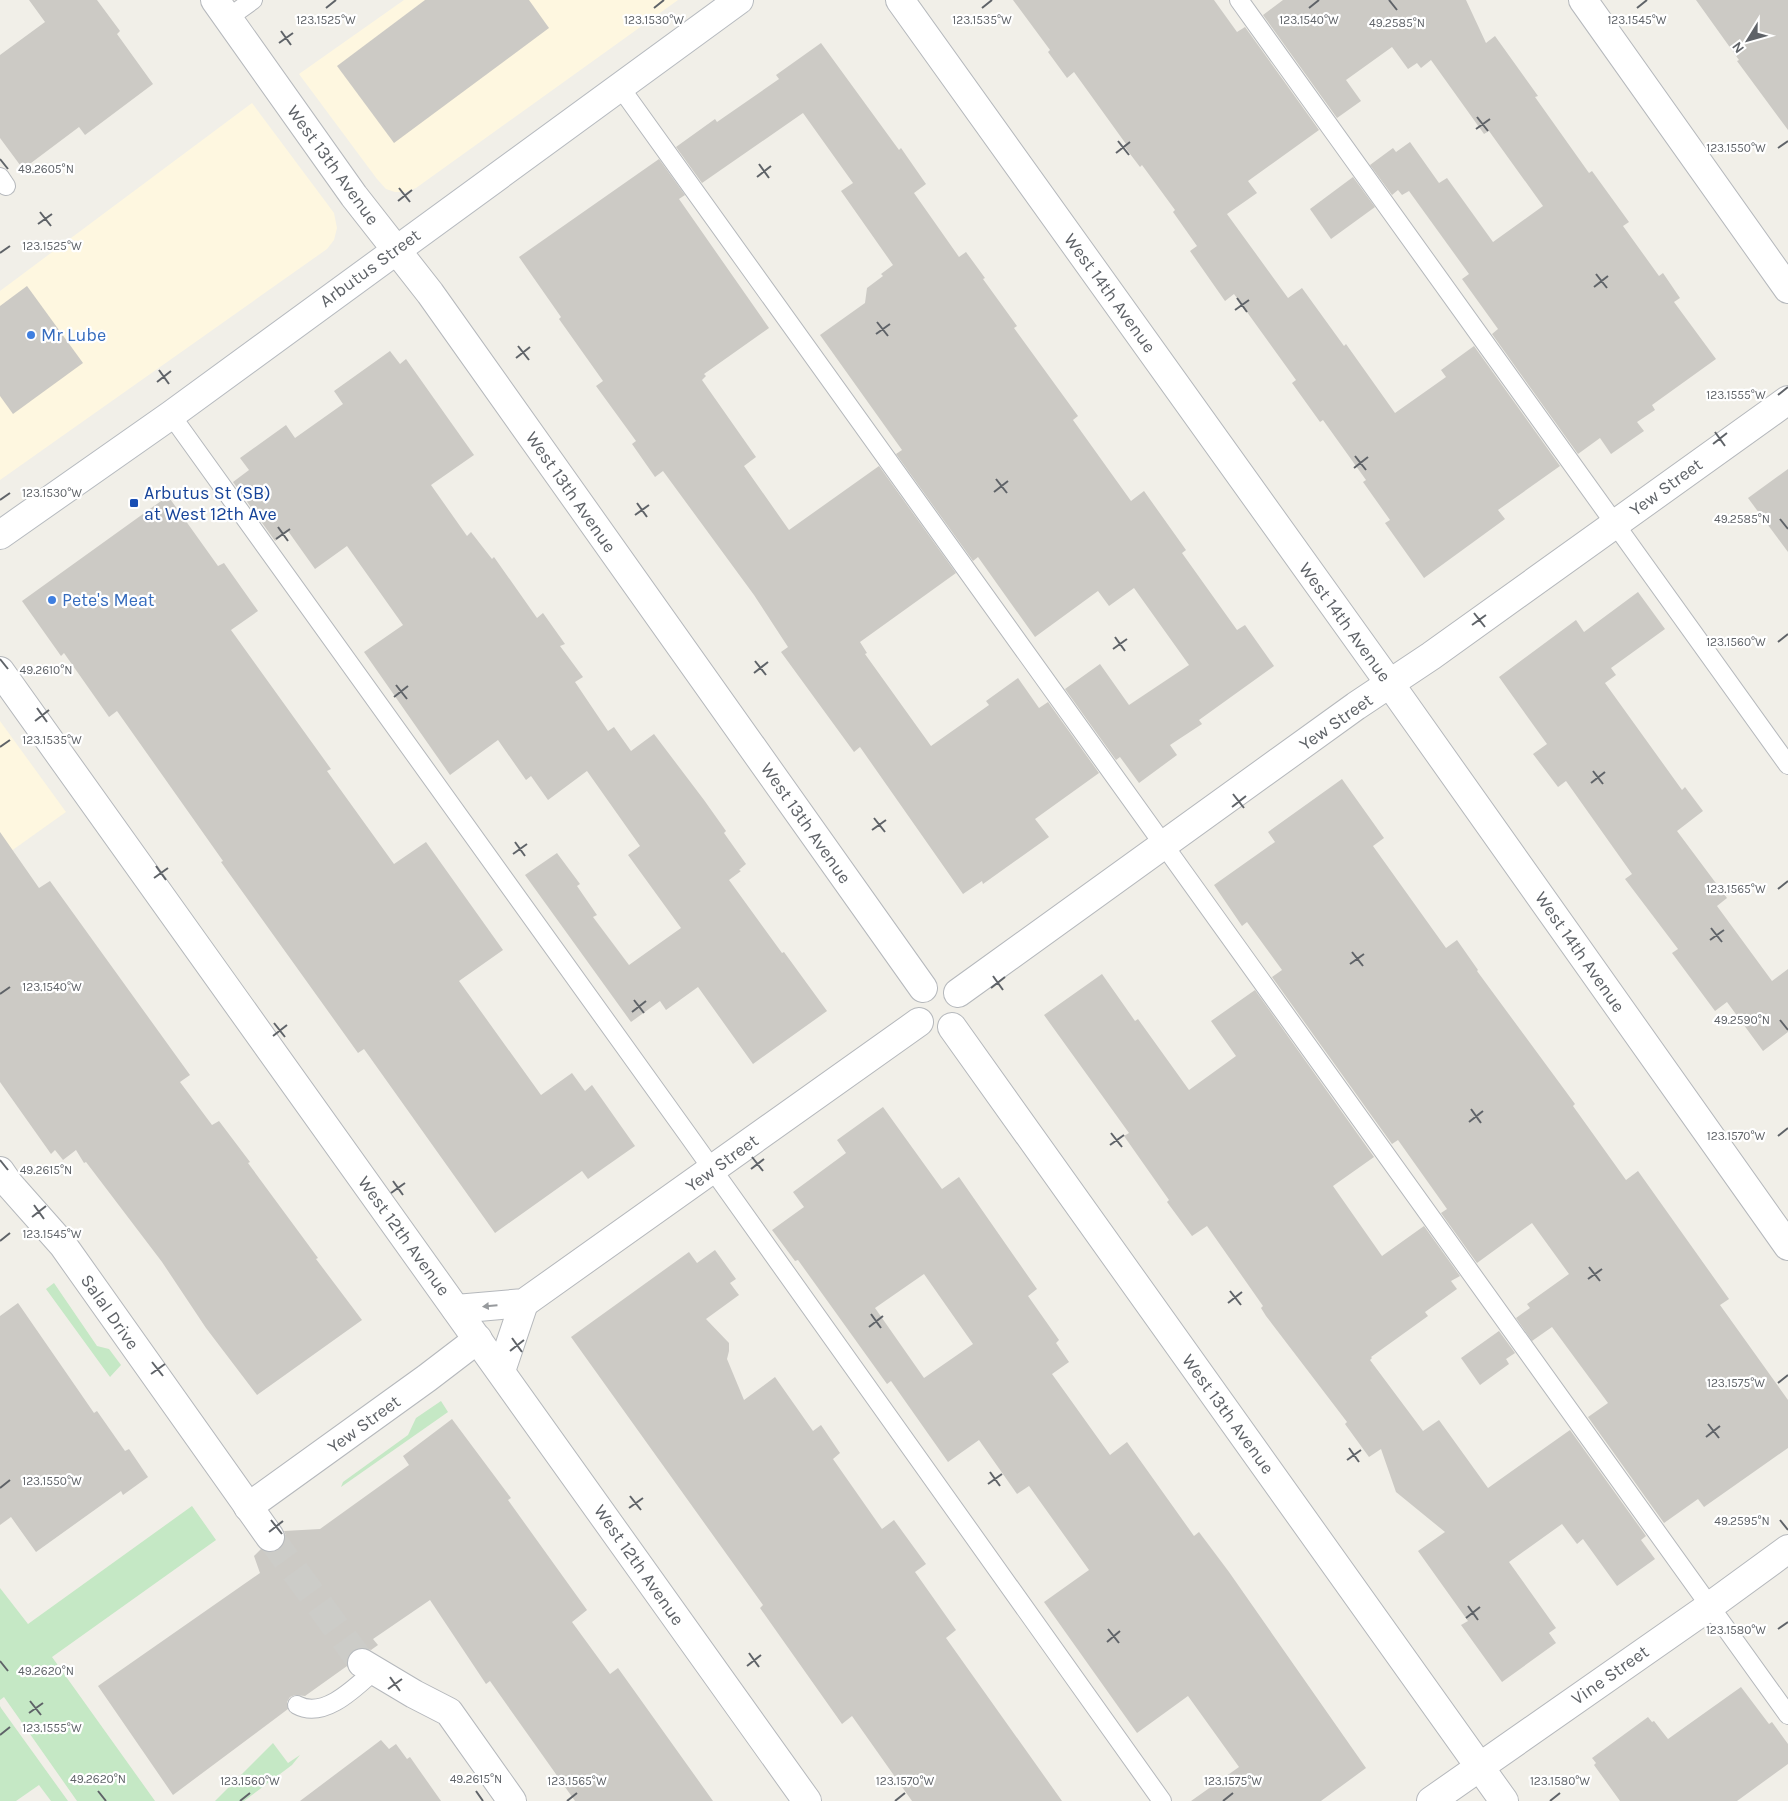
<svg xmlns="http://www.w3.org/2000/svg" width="1788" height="1801" viewBox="0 0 1788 1801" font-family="Karla,sans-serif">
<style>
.commercial{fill:#fef7e0}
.green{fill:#c5e8c5}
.building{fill:#cccac5;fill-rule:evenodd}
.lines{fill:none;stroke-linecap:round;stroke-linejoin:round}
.minor-tunnel{stroke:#ccccc8;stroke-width:28;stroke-dasharray:28 14;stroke-linecap:butt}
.service-casing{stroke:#b5b8bc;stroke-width:20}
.minor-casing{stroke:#b5b8bc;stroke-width:30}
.tertiary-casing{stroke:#b5b8bc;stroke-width:30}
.secondary-casing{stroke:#b6babf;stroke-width:30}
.service{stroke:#fff;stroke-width:18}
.minor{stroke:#fff;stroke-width:28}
.tertiary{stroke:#fff;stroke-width:28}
.secondary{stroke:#fff;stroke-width:28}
.oneway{fill:#979a9d}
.ticks{fill:none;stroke:#5f6368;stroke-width:2}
.shop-dot{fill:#3f7fe0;stroke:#fff;stroke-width:2}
.transit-dot{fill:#1a4fb4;stroke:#fff;stroke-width:2}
.labels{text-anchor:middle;stroke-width:4.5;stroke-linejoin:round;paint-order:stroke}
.street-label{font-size:18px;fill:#5f6368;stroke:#fff}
.shop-label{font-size:18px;fill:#366cbe;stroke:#fff;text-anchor:start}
.transit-label{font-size:18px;fill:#164399;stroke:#fff;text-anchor:start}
.ticks-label{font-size:12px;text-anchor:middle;fill:#5f6368;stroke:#fff;stroke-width:4.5;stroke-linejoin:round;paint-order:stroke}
</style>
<rect width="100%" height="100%" fill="#f1efe8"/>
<g class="commercial">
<polygon points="404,0 678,0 416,188 406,192 395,192 386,189 377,179 299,74"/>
<polygon points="252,103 334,213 337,228 334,240 327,249 0,480 0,291"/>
<polygon points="0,721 66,812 0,859"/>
</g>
<g class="green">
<polygon points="54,1283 97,1346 109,1349 121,1365 110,1377 46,1289"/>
<polygon points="441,1401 448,1412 341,1487 343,1482 408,1435 416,1418"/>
<polygon points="192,1506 216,1540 52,1657 155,1801 77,1801 4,1697 0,1700 0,1588 28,1624"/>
<polygon points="0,1706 1,1708 68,1801 51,1801 39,1785 16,1801 0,1801"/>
<polygon points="273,1743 288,1763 300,1755 292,1765 244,1801 215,1801"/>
</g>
<g class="building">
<polygon points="29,0 97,0 120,31 117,34 153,84 85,135 79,127 23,169 0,138 0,55 45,22"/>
<polygon points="425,0 529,0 549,28 394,143 337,66"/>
<polygon points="1013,0 1214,0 1237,32 1245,27 1319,130 1248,181 1257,193 1227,214 1288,298 1302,288 1344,346 1346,344 1395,413 1446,377 1441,370 1474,346 1560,466 1498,510 1505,519 1424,578 1385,523 1390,520 1363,482 1366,480 1323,420 1320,422 1292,383 1296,380 1234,294 1225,301 1190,251 1197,246 1173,212 1175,210 1142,165 1140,167 1124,146 1126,144 1074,72 1067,78 1048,52 1050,50"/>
<polygon points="1283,0 1466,0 1486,43 1495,36 1538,96 1535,97 1589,173 1592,171 1629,222 1623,226 1659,276 1663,273 1680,298 1674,302 1716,359 1652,405 1655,410 1637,422 1644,431 1611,454 1600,438 1578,454 1492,334 1498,329 1462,279 1469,274 1409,191 1402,195 1398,190 1392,195 1370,165 1393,148 1396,152 1410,142 1439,183 1447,178 1493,242 1543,206 1489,131 1484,134 1431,60 1421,68 1417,63 1408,69 1392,47 1346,80 1361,101 1337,118 1263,15"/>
<polygon points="1696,0 1788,0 1788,130 1737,61 1739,60"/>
<polygon points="821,43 899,150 901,148 926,184 914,193 959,257 966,252 985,278 983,279 1017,326 1014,328 1078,416 1073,420 1131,501 1144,491 1186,550 1182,553 1237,630 1245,625 1274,666 1199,720 1202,724 1170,745 1177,755 1139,783 1120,757 1116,760 1065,689 1100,664 1129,705 1189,665 1134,588 1109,606 1098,591 1035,637 978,557 973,561 896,454 902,450 820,335 865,303 867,288 883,276 881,274 893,265 841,191 853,183 803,113 702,183 676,147 715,119 717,122 779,79 776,75"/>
<polygon points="659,159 685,195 679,199 769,328 704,374 706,376 702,380 756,457 744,466 789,530 879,466 956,573 860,642 867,653 865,654 931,746 989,705 986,701 1018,678 1039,708 1048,702 1099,773 1035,819 1049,837 983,884 982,881 963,894 860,747 854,752 781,652 788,647 754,595 663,471 655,477 632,444 636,441 596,386 603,381 559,319 561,317 519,257"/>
<polygon points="1353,177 1375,207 1331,239 1310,209"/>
<polygon points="27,286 83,363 13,414 0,396 0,306"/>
<polygon points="390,351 400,364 406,359 474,455 431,485 467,536 471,532 492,559 494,557 537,618 543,613 565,644 560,646 583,677 575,682 608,731 614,727 631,751 654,734 704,800 726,831 724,833 746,864 739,870 741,871 729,880 782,953 784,952 827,1011 753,1064 698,987 666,1010 660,1001 631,1022 525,875 557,853 580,884 577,886 597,915 593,917 629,965 681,928 628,855 640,846 587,771 548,800 531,776 526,780 498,740 450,775 364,652 403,625 347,546 315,569 288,531 275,541 233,482 249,470 240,458 286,425 295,438 343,404 334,391"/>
<polygon points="1788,469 1788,552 1748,498"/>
<polygon points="168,496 218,566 224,563 258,611 231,630 331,769 327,771 394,864 426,842 503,950 459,981 541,1095 572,1073 585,1091 592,1085 635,1146 588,1179 582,1171 495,1233 364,1049 358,1053 221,862 223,861 117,711 109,717 64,653 61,656 22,601"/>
<polygon points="1638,592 1665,629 1611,668 1616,675 1605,683 1682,790 1685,787 1703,811 1677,831 1727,898 1717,906 1772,981 1788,969 1788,1032 1763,1051 1727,1002 1715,1011 1672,953 1678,949 1625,879 1632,874 1566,781 1558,787 1533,754 1547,744 1499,677 1576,620 1584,632"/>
<polygon points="1342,779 1384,838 1373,846 1446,948 1457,940 1478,970 1477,971 1575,1104 1573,1106 1626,1180 1638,1171 1729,1299 1720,1305 1788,1400 1788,1448 1704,1507 1698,1499 1664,1523 1588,1417 1608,1403 1552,1327 1532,1341 1516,1318 1530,1308 1527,1304 1569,1274 1532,1223 1477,1263 1441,1213 1447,1209 1398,1140 1392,1144 1272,977 1282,970 1247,922 1242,926 1214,885 1275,842 1268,832"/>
<polygon points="0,832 39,888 50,881 190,1075 180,1082 212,1125 219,1121 250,1162 248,1163 318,1258 316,1259 362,1320 257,1395 206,1328 162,1262 86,1162 84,1163 76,1150 63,1160 55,1150 51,1154 0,1082"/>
<polygon points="1102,974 1135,1021 1138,1019 1189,1090 1236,1056 1211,1021 1255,990 1374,1157 1333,1186 1382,1256 1424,1226 1460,1276 1451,1281 1457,1289 1425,1312 1428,1316 1371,1357 1372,1358 1370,1360 1423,1431 1439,1420 1488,1488 1570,1430 1646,1536 1641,1540 1655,1559 1617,1586 1583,1539 1577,1544 1562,1524 1509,1562 1556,1628 1549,1633 1556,1643 1502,1682 1461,1625 1468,1621 1418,1551 1445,1532 1396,1492 1381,1449 1369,1457 1345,1424 1347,1422 1266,1316 1261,1308 1263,1306 1207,1226 1192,1236 1167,1202 1169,1200 1124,1136 1129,1133 1044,1015"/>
<path d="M883,1107L942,1189L959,1177L1037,1289L1028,1296L1059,1340L1056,1343L1069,1362L1052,1374L1110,1455L1127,1442L1194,1536L1199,1532L1229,1572L1366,1768L1321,1801H1191L1239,1767L1188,1696L1137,1733L1044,1602L1089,1570L1029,1486L1017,1494L979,1440L948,1462L891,1381L887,1384L798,1260L795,1261L772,1230L804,1207L793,1192L846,1153L837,1140ZM924,1274L973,1344L924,1378L875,1308Z"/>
<polygon points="715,1250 736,1279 730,1283 739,1295 706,1319 729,1343 729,1351 727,1359 744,1400 775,1377 813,1431 821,1425 840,1453 833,1459 882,1529 894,1520 926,1564 915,1572 956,1630 946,1638 1062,1801 912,1801 852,1716 842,1724 760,1608 763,1605 571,1337 689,1252 697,1263"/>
<polygon points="18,1303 94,1413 97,1411 125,1451 129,1449 148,1477 123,1495 121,1491 36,1552 11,1517 0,1525 0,1316"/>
<polygon points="1499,1331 1515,1353 1506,1359 1509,1364 1480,1385 1461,1358"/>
<polygon points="452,1419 511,1498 508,1500 587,1610 572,1622 610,1674 618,1668 713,1801 575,1801 490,1681 486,1684 430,1600 373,1639 378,1645 371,1650 363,1647 354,1650 348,1655 347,1666 305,1696 295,1695 290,1697 287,1702 288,1709 173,1795 98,1686 260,1573 254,1556 261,1549 271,1553 279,1549 284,1543 286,1536 284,1531 320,1529 409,1465 403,1456"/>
<polygon points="1741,1687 1769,1724 1772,1722 1788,1744 1788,1764 1737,1801 1620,1801 1594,1765 1596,1763 1592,1758 1648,1717 1652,1722 1654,1721 1668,1739"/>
<polygon points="381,1740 389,1749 396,1744 407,1759 410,1757 441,1801 300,1801"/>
</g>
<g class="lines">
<polyline class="minor-tunnel" points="270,1537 362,1663"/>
<defs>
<g id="service">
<polyline points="1239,0 1788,765"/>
<polyline points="228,18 253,0"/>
<polyline points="620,87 1788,1715"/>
<polyline points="0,177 6,186"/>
<polyline points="171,415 688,1135 1162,1801"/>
<path d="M297,1705C324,1720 356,1687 375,1670"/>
</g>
<g id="minor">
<polyline points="215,0 354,196 430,293 923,988"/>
<polyline points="900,0 1390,684 1788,1246"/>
<polyline points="1583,0 1788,289"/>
<polyline points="958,993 1356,706 1431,656 1788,400"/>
<polyline points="952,1027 1504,1801"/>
<polyline points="0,1171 9,1184 63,1245 270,1537"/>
<polyline points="456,1309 524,1303 919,1022"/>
<polyline points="501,1371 524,1303"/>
<polyline points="248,1507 427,1378 478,1339"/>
<polyline points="362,1663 414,1694 449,1712 512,1801"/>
<polyline points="1431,1801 1710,1606 1788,1549"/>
</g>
<polyline id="tertiary" points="0,671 807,1801"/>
<polyline id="secondary" points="0,535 171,415 739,0"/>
</defs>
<use href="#service" class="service-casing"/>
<use href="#minor" class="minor-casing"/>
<use href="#tertiary" class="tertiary-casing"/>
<use href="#secondary" class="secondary-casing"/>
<use href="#service" class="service"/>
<use href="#minor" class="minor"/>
<use href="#tertiary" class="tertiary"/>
<use href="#secondary" class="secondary"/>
</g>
<defs><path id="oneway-solid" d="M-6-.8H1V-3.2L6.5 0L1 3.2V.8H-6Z" transform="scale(1.25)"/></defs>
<use class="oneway" href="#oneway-solid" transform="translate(490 1306) rotate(175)"/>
<path class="ticks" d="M1389,0L1397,10M326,8L336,0M654,8L664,0M982,8L992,0M1309,8L1319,0M1637,8L1647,0M281,31L291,45M279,43L293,33M1477,117L1488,131M1476,129L1490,119M1118,141L1129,155M1778,148L1788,141M1116,153L1130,142M0,159L8,169M759,164L769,178M757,177L771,166M399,188L410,202M398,201L412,190M40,212L51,226M38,224L52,214M0,253L10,246M1596,274L1607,288M1594,287L1608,276M1237,298L1247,312M1235,310L1249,300M877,322L888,336M876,334L890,324M518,346L529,360M516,358L530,347M159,370L169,384M157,382L171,371M1778,395L1788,387M1715,432L1725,446M1713,444L1727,433M1355,456L1366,470M1354,468L1368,457M996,479L1007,493M994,492L1008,481M0,500L10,493M637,503L647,517M635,515L649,505M1780,519L1788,529M278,527L288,541M276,539L290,529M1474,613L1485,627M1472,625L1486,615M1115,637L1125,651M1778,642L1788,634M1113,649L1127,639M0,659L8,669M755,661L766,675M754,673L768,662M396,685L407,699M394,697L408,686M37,708L47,722M35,721L49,710M0,747L10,740M1593,771L1603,784M1591,783L1605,772M1233,794L1244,808M1232,807L1246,796M874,818L885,832M872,830L886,820M515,842L525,856M513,854L527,844M156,866L166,880M154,878L168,868M1778,889L1788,881M1711,928L1722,942M1710,940L1724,930M1352,952L1363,966M1350,964L1364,954M993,976L1003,990M991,988L1005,977M0,994L10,987M634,1000L644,1013M632,1012L646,1001M1780,1020L1788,1030M274,1023L285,1037M273,1036L287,1025M1471,1109L1481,1123M1469,1122L1483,1111M1111,1133L1122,1147M1778,1136L1788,1128M1110,1145L1124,1135M752,1157L763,1171M0,1160L8,1170M751,1169L764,1159M393,1181L403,1195M391,1193L405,1183M34,1205L44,1219M32,1217L46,1206M0,1241L10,1233M1589,1267L1600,1281M1588,1279L1602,1269M1230,1291L1241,1305M1228,1303L1242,1292M871,1314L881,1328M869,1327L883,1316M512,1338L522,1352M510,1351L524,1340M152,1362L163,1376M151,1374L165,1364M1778,1383L1788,1375M1708,1424L1719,1438M1706,1437L1720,1426M1349,1448L1359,1462M1347,1460L1361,1450M990,1472L1000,1486M988,1484L1002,1474M0,1488L10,1480M630,1496L641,1510M629,1508L643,1498M271,1520L282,1534M1780,1520L1788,1530M269,1532L283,1521M1468,1606L1478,1620M1466,1618L1480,1607M1108,1629L1119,1643M1778,1629L1788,1622M1107,1642L1120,1631M749,1653L759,1667M0,1661L8,1671M747,1666L761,1655M390,1677L400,1691M388,1689L402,1679M30,1701L41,1715M29,1713L43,1703M0,1735L10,1727M98,1791L106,1801M476,1791L483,1801M240,1801L250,1793M567,1801L577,1793M895,1801L905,1793M1223,1801L1233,1793M1550,1801L1560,1793"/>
<g class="shop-dot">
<circle cx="31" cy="335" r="5"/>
<circle cx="52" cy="600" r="5"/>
</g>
<rect class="transit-dot" x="129" y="498" width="10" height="10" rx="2.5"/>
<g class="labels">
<g class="street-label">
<text transform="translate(333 165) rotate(54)" y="6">West 13th Avenue</text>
<text transform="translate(370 268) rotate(-36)" y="6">Arbutus Street</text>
<text transform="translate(1110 293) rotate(54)" y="6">West 14th Avenue</text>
<text transform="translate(1666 487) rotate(-36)" y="6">Yew Street</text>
<text transform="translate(571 492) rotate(55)" y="6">West 13th Avenue</text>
<text transform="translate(1345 622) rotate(54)" y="6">West 14th Avenue</text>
<text transform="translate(1336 722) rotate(-35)" y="6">Yew Street</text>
<text transform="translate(806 823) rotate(55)" y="6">West 13th Avenue</text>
<text transform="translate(1580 952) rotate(55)" y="6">West 14th Avenue</text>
<text transform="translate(722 1163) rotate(-36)" y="6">Yew Street</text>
<text transform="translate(404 1236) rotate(54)" y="6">West 12th Avenue</text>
<text transform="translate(110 1312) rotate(55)" y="6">Salal Drive</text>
<text transform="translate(1228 1414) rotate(54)" y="6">West 13th Avenue</text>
<text transform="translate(364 1424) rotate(-36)" y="6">Yew Street</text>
<text transform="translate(639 1565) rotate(55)" y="6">West 12th Avenue</text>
<text transform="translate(1610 1675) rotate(-35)" y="6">Vine Street</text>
</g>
<g class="shop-label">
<text x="41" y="341">Mr Lube</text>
<text x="62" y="606">Pete's Meat</text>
</g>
<g class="transit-label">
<text x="144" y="499">Arbutus St (SB)<tspan x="144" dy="21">at West 12th Ave</tspan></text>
</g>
</g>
<g class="ticks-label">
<text x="326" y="24">123.1525°W</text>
<text x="654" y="24">123.1530°W</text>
<text x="982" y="24">123.1535°W</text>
<text x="1309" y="24">123.1540°W</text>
<text x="1637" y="24">123.1545°W</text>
<text x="1397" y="27">49.2585°N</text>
<text x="1736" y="152">123.1550°W</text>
<text x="46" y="173">49.2605°N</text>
<text x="52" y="250">123.1525°W</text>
<text x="1736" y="399">123.1555°W</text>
<text x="52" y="497">123.1530°W</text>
<text x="1742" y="523">49.2585°N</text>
<text x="1736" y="646">123.1560°W</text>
<text x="46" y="674">49.2610°N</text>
<text x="52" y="744">123.1535°W</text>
<text x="1736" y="893">123.1565°W</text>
<text x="52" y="991">123.1540°W</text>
<text x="1742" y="1024">49.2590°N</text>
<text x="1736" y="1140">123.1570°W</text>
<text x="46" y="1174">49.2615°N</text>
<text x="52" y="1238">123.1545°W</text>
<text x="1736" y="1387">123.1575°W</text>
<text x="52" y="1485">123.1550°W</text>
<text x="1742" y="1525">49.2595°N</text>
<text x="1736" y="1634">123.1580°W</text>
<text x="46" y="1675">49.2620°N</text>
<text x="52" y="1732">123.1555°W</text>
<text x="98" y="1783">49.2620°N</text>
<text x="476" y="1783">49.2615°N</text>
<text x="250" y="1785">123.1560°W</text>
<text x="577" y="1785">123.1565°W</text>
<text x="905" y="1785">123.1570°W</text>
<text x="1233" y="1785">123.1575°W</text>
<text x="1560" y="1785">123.1580°W</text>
</g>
<g transform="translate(1748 40) rotate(233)" stroke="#ffffff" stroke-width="4" paint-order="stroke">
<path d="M0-4L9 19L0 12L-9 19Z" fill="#5f6368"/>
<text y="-8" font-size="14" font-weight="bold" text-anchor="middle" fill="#5f6368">N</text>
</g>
</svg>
